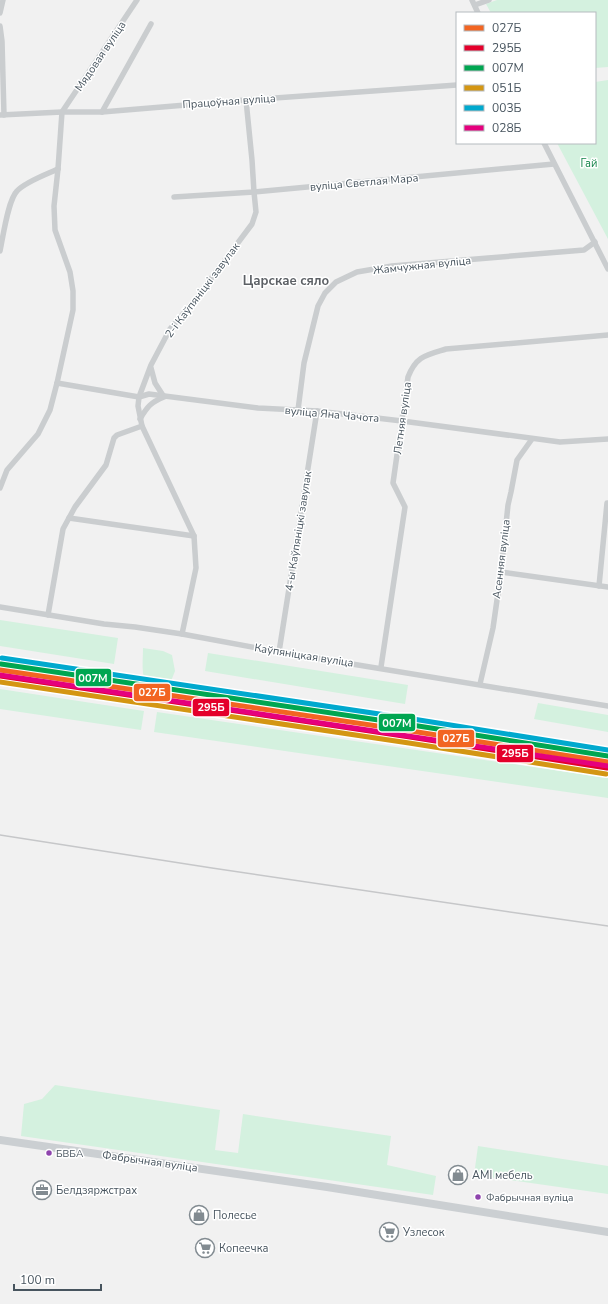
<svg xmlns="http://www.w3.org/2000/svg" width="608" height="1304" viewBox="0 0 608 1304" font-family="'Nunito Sans',sans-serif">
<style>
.green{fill:#d4f1df}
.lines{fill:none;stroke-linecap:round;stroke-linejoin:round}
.street{stroke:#cacdcf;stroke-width:5.5}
.secondary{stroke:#cbcfd2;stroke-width:8}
.rail{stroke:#c6c7c9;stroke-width:1.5}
.rail-1-casing{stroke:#fff;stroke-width:8}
.rail-2-casing{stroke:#fff;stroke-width:8}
.rail-3-casing{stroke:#fff;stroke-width:8}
.rail-4-casing{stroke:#fff;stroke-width:8}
.rail-5-casing{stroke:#fff;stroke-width:8}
.rail-6-casing{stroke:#fff;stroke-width:8}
.rail-1{stroke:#f26522;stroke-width:5}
.rail-2{stroke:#e4002b;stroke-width:5}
.rail-3{stroke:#00a651;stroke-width:5}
.rail-4{stroke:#d49613;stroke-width:5}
.rail-5{stroke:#00a9ce;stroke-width:5}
.rail-6{stroke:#e5007d;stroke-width:5}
.bus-dot{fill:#8e44ad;stroke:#fff;stroke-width:1.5}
.labels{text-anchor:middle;stroke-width:3;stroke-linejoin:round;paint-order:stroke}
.bus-label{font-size:10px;fill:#47545e;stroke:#fff;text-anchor:start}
.street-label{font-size:11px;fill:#47545e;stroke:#fff}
.park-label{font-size:11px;fill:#138449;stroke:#fff}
.poi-label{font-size:11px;fill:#47545e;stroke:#fff;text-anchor:start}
.quarter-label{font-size:13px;font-weight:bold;fill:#5c6065;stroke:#fff}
.line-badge{stroke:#fff;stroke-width:1.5}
.badge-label{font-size:11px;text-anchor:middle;font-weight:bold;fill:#fff}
</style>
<rect width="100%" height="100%" fill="#f1f1f1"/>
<g class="green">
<polygon points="497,0 608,0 608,67 595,68 595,13 491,13 486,4"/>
<polygon points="608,80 608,239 557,143 595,143 595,82"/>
<polygon points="0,620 118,638 114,664 0,646"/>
<path d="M143,648L163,651L172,655L175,671L171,681C161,686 146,687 143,673C142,665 143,656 143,648Z"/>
<polygon points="208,653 408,685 405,704 205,671"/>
<polygon points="0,689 144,711 141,730 0,709"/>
<polygon points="538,703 608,715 608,732 534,719"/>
<polygon points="157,712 608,778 608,798 154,732"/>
<polygon points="55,1085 220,1110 215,1150 238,1153 243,1114 391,1136 387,1165 436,1176 433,1195 21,1136 24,1104 42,1099"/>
<polygon points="478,1146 608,1166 608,1194 474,1175"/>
</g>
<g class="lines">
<g class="street">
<polyline points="472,0 478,13"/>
<polyline points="475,5 489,0"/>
<polyline points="0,13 3,0"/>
<polyline points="0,26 2,41 4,115"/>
<polyline points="102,112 151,24"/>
<polyline points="0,115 62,112 102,112 246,100 457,85"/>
<polyline points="544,143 608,269"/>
<polyline points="174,197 254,192 554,164"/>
<path d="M0,251C3,237 8,200 17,191C25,182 47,174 58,169"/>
<polyline points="57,383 139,397 149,394 258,408 317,411 402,421 560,442 608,439"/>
<polyline points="298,410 304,363 318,306 325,293 336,282 357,272 392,266 584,250 595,242"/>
<path d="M140,419C147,407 151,402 164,397L155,383L151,368"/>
<polyline points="0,488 7,470 38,434 50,410 57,383 73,310 73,291 70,272 55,230 54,206 58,169 62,112 137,0"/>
<polyline points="69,518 194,536"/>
<polyline points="501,572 608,587"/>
<polyline points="599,586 607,503 608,503"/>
<polyline points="0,607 104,624 135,627 182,634 279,652 608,706"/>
<polyline points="48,615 63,529 75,507 106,465 114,438 117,435 142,426"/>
<polyline points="182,634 196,568 194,536 142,426 138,406 139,397 151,365 170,329 195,300 252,224 256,212 254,192 252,160 246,100"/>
<polyline points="279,652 317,411"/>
<path d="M381,667L405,507L393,483L408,377C416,356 426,355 446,349L608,335"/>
<polyline points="480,684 493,628 501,572 508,505 511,492 517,460 532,439"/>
</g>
<polyline class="secondary" points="0,1140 327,1187 608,1232"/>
<polyline class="rail" points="0,835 212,868 524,914 608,926"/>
<defs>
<polyline id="rail-1" points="0,670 411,731 608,762"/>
<polyline id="rail-2" points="0,676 410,737 607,768"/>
<polyline id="rail-3" points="1,664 412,725 608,756"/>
<polyline id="rail-4" points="0,682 409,743 606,774"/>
<polyline id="rail-5" points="2,658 413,719 608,750"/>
<polyline id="rail-6" points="0,675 608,766"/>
</defs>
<use href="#rail-1" class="rail-1-casing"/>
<use href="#rail-2" class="rail-2-casing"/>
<use href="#rail-3" class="rail-3-casing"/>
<use href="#rail-4" class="rail-4-casing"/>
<use href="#rail-5" class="rail-5-casing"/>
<use href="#rail-6" class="rail-6-casing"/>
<use href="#rail-1" class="rail-1"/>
<use href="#rail-2" class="rail-2"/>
<use href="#rail-3" class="rail-3"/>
<use href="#rail-4" class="rail-4"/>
<use href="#rail-5" class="rail-5"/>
<use href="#rail-6" class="rail-6"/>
</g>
<defs>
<symbol id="shop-ring" viewBox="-11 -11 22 22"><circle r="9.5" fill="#fff" stroke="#828b91" stroke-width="1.5"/><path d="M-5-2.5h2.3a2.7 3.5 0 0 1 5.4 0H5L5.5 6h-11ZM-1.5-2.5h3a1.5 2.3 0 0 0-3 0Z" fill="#828b91"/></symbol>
<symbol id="office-ring" viewBox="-11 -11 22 22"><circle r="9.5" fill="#fff" stroke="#828b91" stroke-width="1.5"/><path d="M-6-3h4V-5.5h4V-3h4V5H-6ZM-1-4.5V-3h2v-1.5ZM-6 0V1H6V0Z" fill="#828b91"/></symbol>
<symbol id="supermarket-ring" viewBox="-11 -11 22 22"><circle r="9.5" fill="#fff" stroke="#828b91" stroke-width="1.5"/><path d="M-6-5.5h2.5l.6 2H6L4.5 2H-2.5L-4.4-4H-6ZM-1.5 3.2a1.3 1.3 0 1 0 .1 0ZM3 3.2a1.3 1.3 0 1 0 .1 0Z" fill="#828b91"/></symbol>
</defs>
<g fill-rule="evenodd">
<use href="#shop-ring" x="447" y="1164" width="22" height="22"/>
<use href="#office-ring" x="31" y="1179" width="22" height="22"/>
<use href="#shop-ring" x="188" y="1204" width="22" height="22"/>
<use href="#supermarket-ring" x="378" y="1221" width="22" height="22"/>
<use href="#supermarket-ring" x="194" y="1237" width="22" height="22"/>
</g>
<g class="bus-dot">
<circle cx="49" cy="1153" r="3.5"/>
<circle cx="478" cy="1197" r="3.5"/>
</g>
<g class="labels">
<g class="bus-label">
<text x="56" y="1157">БВБА</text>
<text x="486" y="1201">Фабрычная вуліца</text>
</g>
<g class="street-label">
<text transform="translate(100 56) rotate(-56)" y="4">Мядовая вуліца</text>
<text transform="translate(229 101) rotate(-4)" y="4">Працоўная вуліца</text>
<text transform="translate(364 182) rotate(-5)" y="4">вуліца Светлая Мара</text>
<text transform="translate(422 265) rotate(-6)" y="4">Жамчужная вуліца</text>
<text transform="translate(202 290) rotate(-53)" y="4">2-і Каўпяніцкі завулак</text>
<text transform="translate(332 414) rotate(5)" y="4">вуліца Яна Чачота</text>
<text transform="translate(402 418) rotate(-82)" y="4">Летняя вуліца</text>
<text transform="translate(298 531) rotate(-81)" y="4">4-ы Каўпяніцкі завулак</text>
<text transform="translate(501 559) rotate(-83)" y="4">Асенняя вуліца</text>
<text transform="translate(304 655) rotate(9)" y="4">Каўпяніцкая вуліца</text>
<text transform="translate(150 1161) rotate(8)" y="4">Фабрычная вуліца</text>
</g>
<g class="park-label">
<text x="589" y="167">Гай</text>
</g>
<g class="poi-label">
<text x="472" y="1179">AMI мебель</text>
<text x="56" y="1194">Белдзяржстрах</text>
<text x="213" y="1219">Полесье</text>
<text x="403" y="1236">Узлесок</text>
<text x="219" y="1252">Копеечка</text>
</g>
<g class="quarter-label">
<text x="286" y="285">Царскае сяло</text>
</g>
</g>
<g class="line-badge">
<rect x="75" y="668" width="37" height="19" rx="4" fill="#00a651"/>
<rect x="133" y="683" width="38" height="19" rx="4" fill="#f26522"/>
<rect x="192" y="698" width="38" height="19" rx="4" fill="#e4002b"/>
<rect x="378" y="713" width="38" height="19" rx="4" fill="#00a651"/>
<rect x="437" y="729" width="38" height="19" rx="4" fill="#f26522"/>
<rect x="496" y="744" width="38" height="19" rx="4" fill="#e4002b"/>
</g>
<g class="badge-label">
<text x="93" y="682">007М</text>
<text x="152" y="696">027Б</text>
<text x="211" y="711">295Б</text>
<text x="397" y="727">007М</text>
<text x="456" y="742">027Б</text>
<text x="515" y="757">295Б</text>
</g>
<rect x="456" y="12" width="140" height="132" fill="#ffffff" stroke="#b5bbbf"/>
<rect x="464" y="25" width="20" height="6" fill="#f26522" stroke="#b5bbbf"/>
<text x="492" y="32" font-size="12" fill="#47545e">027Б</text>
<rect x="464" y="45" width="20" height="6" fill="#e4002b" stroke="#b5bbbf"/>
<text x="492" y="52" font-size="12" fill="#47545e">295Б</text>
<rect x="464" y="65" width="20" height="6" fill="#00a651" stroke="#b5bbbf"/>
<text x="492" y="72" font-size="12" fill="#47545e">007М</text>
<rect x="464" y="85" width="20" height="6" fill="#d49613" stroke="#b5bbbf"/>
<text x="492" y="92" font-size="12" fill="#47545e">051Б</text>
<rect x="464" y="105" width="20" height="6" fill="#00a9ce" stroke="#b5bbbf"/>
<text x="492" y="112" font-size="12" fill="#47545e">003Б</text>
<rect x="464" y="125" width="20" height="6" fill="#e5007d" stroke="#b5bbbf"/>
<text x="492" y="132" font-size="12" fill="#47545e">028Б</text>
<path d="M14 1284v6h87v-6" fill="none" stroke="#47545e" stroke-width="2"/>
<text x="20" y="1284" font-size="12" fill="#47545e" stroke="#ffffff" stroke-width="3" paint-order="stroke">100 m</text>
</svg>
